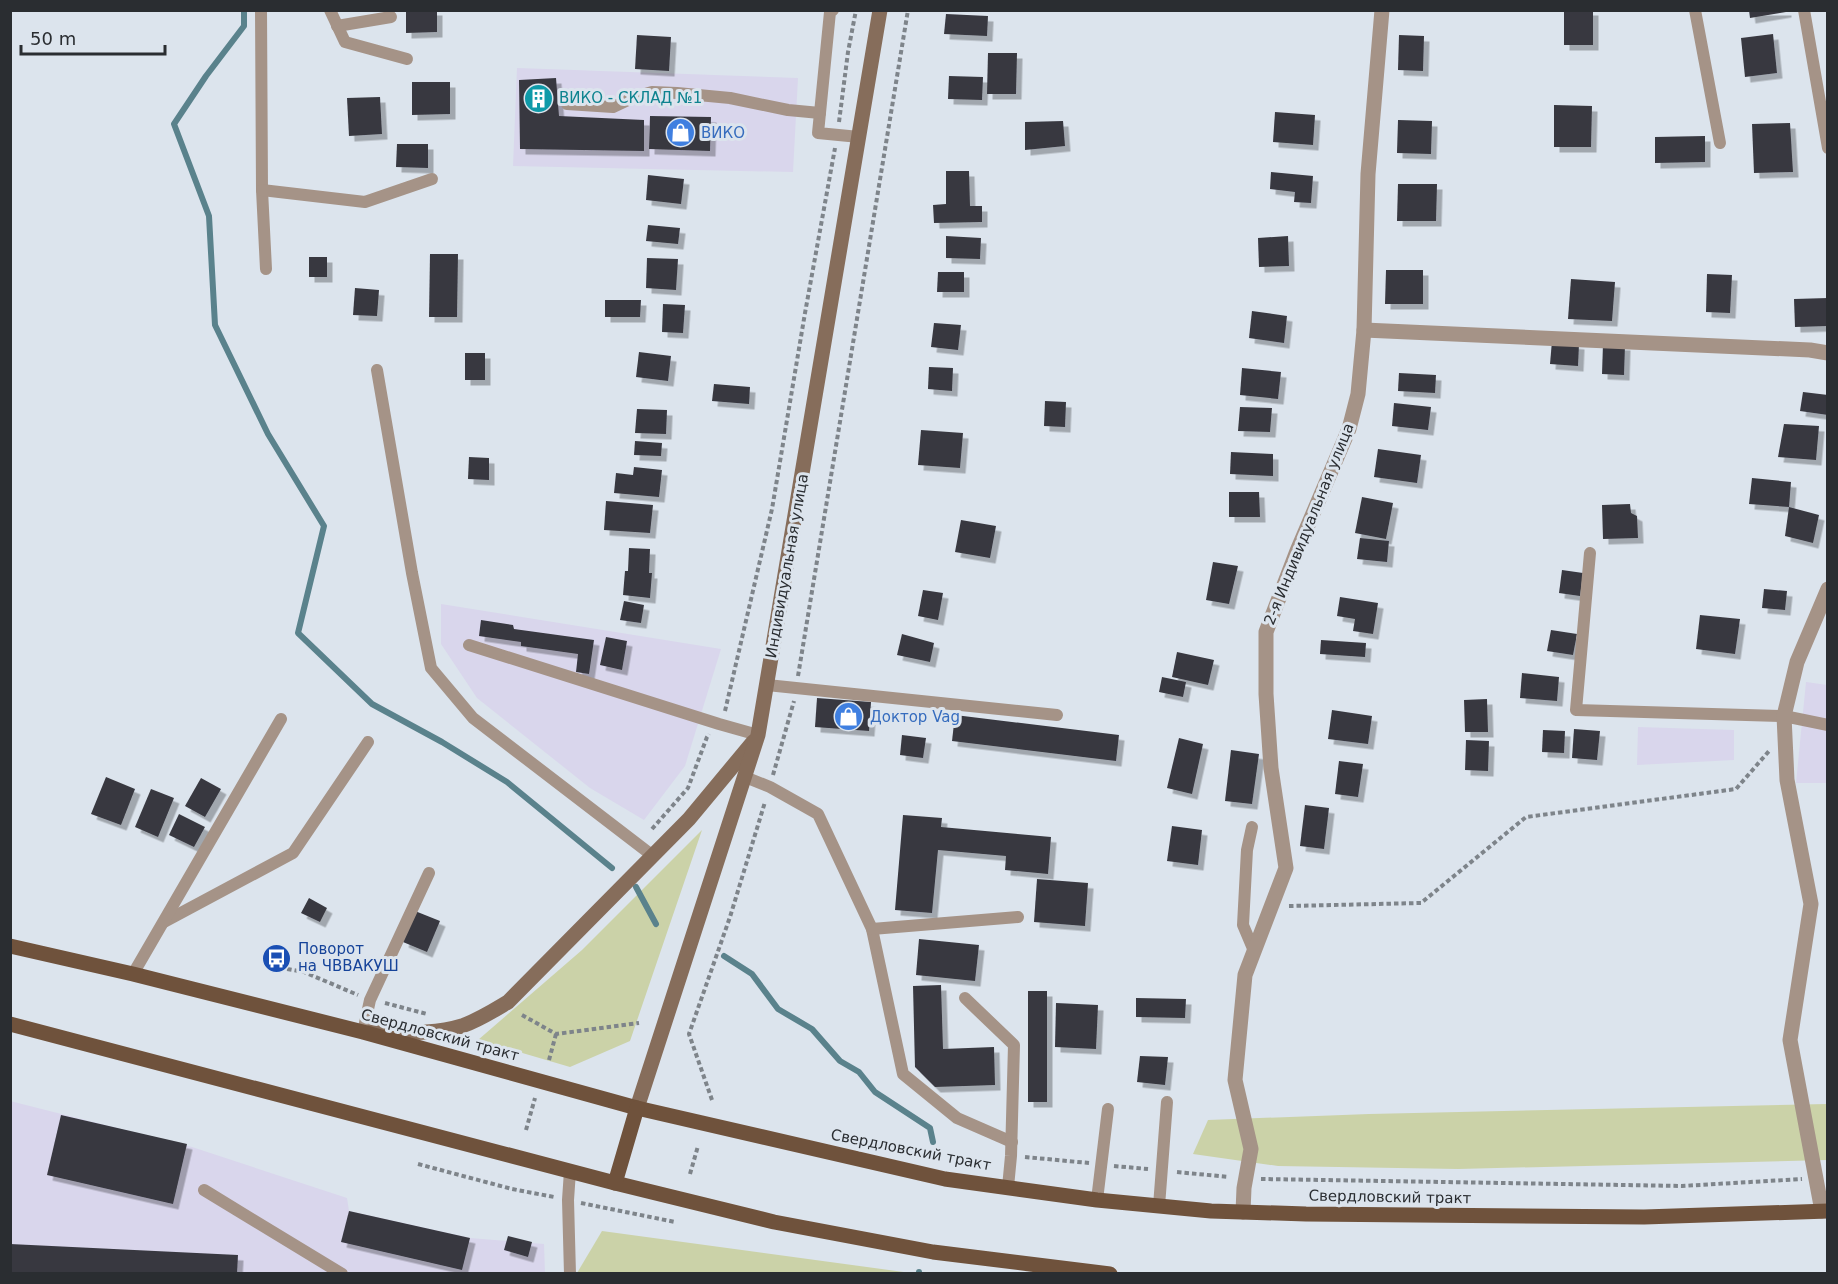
<svg xmlns="http://www.w3.org/2000/svg" width="1838" height="1284" viewBox="0 0 1838 1284" font-family="'DejaVu Sans',sans-serif">
<style>
.industrial{fill:#d9d6ec}
.green{fill:#cbd2a8}
.lines{fill:none;stroke-linecap:round;stroke-linejoin:round}
.stream{stroke:#5a828c;stroke-width:6}
.building{fill:#383840;filter:url(#shadow)}
.path{stroke:#7e848a;stroke-width:4;stroke-dasharray:4.5 3;stroke-linecap:butt}
.lane{stroke:#a59387;stroke-width:12}
.street{stroke:#a59387;stroke-width:15}
.secondary{stroke:#866d5b;stroke-width:15}
.primary{stroke:#6f523c;stroke-width:15}
.labels{text-anchor:middle;stroke-width:6;stroke-linejoin:round;paint-order:stroke}
.culture-label{font-size:15px;fill:#0d838f;stroke:#dce4ed;text-anchor:start}
.shop-label{font-size:15px;fill:#366cbe;stroke:#dce4ed;text-anchor:start}
.street-label{font-size:15px;fill:#2a2d31;stroke:#dce4ed}
.transit-label{font-size:15px;fill:#164399;stroke:#dce4ed;text-anchor:start}
</style>
<defs>
<filter id="shadow"><feDropShadow dx="5.5" dy="5.5" stdDeviation="0" flood-color="#0004"/></filter>
</defs>
<rect width="100%" height="100%" fill="#dce4ed"/>
<g class="industrial">
<polygon points="517,68 798,78 793,172 513,166"/>
<polygon points="441,604 721,649 685,766 644,820 590,788 477,698 441,644"/>
<polygon points="1806,682 1827,685 1827,783 1796,783"/>
<polygon points="1638,727 1734,730 1734,760 1637,765"/>
<polygon points="10,1101 192,1147 347,1198 349,1211 470,1238 544,1244 545,1273 11,1273"/>
</g>
<g class="green">
<polygon points="702,830 630,1041 570,1067 478,1040 582,950"/>
<polygon points="1827,1104 1827,1160 1458,1169 1278,1166 1193,1154 1208,1120 1369,1114"/>
<polygon points="602,1231 911,1273 577,1273"/>
</g>
<g class="lines">
<g class="stream">
<polyline points="244,10 244,26 206,76 174,124 209,216 215,325 268,434 324,526 298,633 372,704 442,742 507,782 612,868"/>
<polyline points="636,887 656,924"/>
<polyline points="724,956 752,974 778,1009 812,1029 840,1061 859,1072 875,1092 930,1128 933,1142"/>
<polyline points="919,1274 919,1272"/>
</g>
</g>
<g class="building">
<polygon points="406,10 437,10 437,32 406,33"/>
<rect x="1564" y="10" width="29" height="35"/>
<polygon points="1749,10 1786,10 1786,12 1750,18"/>
<polygon points="946,14 988,16 987,36 944,34"/>
<polygon points="1773,34 1777,73 1745,77 1741,38"/>
<polygon points="637,35 671,37 669,71 635,69"/>
<polygon points="1399,35 1424,36 1423,71 1398,70"/>
<polygon points="988,53 1017,53 1016,94 987,94"/>
<polygon points="949,76 983,77 982,100 948,99"/>
<polygon points="556,78 559,116 644,120 644,151 520,149 519,80"/>
<polygon points="412,82 450,82 450,114 412,115"/>
<polygon points="380,97 382,134 349,136 347,98"/>
<polygon points="1554,105 1592,106 1591,147 1554,147"/>
<polygon points="1275,112 1315,115 1313,145 1273,142"/>
<polygon points="650,116 711,117 710,151 649,149"/>
<polygon points="1398,120 1432,121 1431,154 1397,153"/>
<polygon points="1063,121 1065,146 1025,150 1025,122"/>
<polygon points="1790,123 1793,172 1754,173 1752,124"/>
<polygon points="1705,136 1705,162 1655,163 1655,137"/>
<polygon points="397,144 428,144 428,168 396,167"/>
<polygon points="946,171 969,171 970,206 982,206 982,222 934,223 933,205 946,204"/>
<polygon points="1271,172 1313,176 1311,203 1294,202 1295,192 1270,189"/>
<polygon points="648,175 684,179 681,204 646,200"/>
<polygon points="1398,184 1437,184 1436,221 1397,221"/>
<polygon points="648,225 680,228 678,244 646,241"/>
<polygon points="946,236 981,238 980,259 946,258"/>
<polygon points="1288,236 1289,266 1259,267 1258,238"/>
<polygon points="430,254 458,254 457,317 429,317"/>
<rect x="309" y="257" width="18" height="20"/>
<polygon points="647,258 678,259 676,290 646,288"/>
<polygon points="1386,270 1423,270 1423,304 1385,304"/>
<polygon points="938,272 964,272 964,292 937,292"/>
<polygon points="1707,274 1732,275 1730,313 1706,312"/>
<polygon points="1571,279 1615,282 1612,321 1568,319"/>
<polygon points="355,288 379,290 377,316 353,315"/>
<polygon points="1828,298 1828,326 1795,327 1794,299"/>
<polygon points="605,300 641,300 640,317 605,317"/>
<polygon points="663,304 685,305 683,333 662,332"/>
<polygon points="1252,311 1287,316 1284,343 1249,338"/>
<polygon points="934,323 961,325 958,350 931,347"/>
<polygon points="1552,341 1579,344 1578,366 1550,364"/>
<polygon points="1603,344 1625,345 1624,375 1602,374"/>
<polygon points="639,352 671,356 668,381 636,377"/>
<rect x="465" y="353" width="20" height="27"/>
<polygon points="929,367 953,368 952,391 928,389"/>
<polygon points="1242,368 1281,372 1278,399 1240,395"/>
<polygon points="1399,373 1436,375 1435,393 1398,391"/>
<polygon points="714,384 750,387 749,404 712,401"/>
<polygon points="1803,392 1828,395 1828,415 1800,411"/>
<polygon points="1045,401 1066,402 1065,427 1044,426"/>
<polygon points="1394,403 1431,407 1428,430 1392,426"/>
<polygon points="1240,407 1272,408 1270,432 1238,431"/>
<polygon points="637,409 667,410 666,434 635,433"/>
<polygon points="1784,424 1819,426 1816,460 1778,457"/>
<polygon points="921,430 963,433 960,468 918,465"/>
<polygon points="635,441 662,443 661,456 634,455"/>
<polygon points="1378,449 1421,455 1417,483 1374,477"/>
<polygon points="1231,452 1273,454 1273,476 1230,474"/>
<polygon points="469,457 489,458 489,480 468,479"/>
<polygon points="634,467 662,470 659,497 614,493 616,473 633,475"/>
<polygon points="1752,478 1791,482 1789,507 1749,504"/>
<polygon points="1229,492 1259,492 1260,517 1229,517"/>
<polygon points="1362,497 1393,503 1386,539 1355,533"/>
<polygon points="606,501 653,505 650,533 604,530"/>
<polygon points="1630,504 1631,513 1637,516 1638,538 1603,539 1602,505"/>
<polygon points="1789,507 1819,515 1813,543 1785,536"/>
<polygon points="961,520 996,526 990,558 955,552"/>
<polygon points="1360,538 1389,541 1387,562 1357,559"/>
<polygon points="629,548 650,549 649,573 652,573 650,598 623,595 625,571 628,571"/>
<polygon points="1213,562 1238,566 1229,604 1206,600"/>
<polygon points="1562,570 1583,573 1580,596 1559,593"/>
<polygon points="1764,589 1787,591 1785,610 1762,608"/>
<polygon points="923,590 943,593 938,620 918,616"/>
<polygon points="1340,597 1378,603 1373,634 1353,631 1355,619 1337,616"/>
<polygon points="624,601 644,605 641,623 620,620"/>
<polygon points="1700,615 1740,619 1735,654 1696,649"/>
<polygon points="481,620 513,625 514,629 594,640 589,674 576,672 578,654 521,646 521,642 479,636"/>
<polygon points="1551,630 1577,634 1573,655 1547,651"/>
<polygon points="902,634 934,643 930,662 897,655"/>
<polygon points="606,637 627,641 622,670 600,665"/>
<polygon points="1321,640 1366,643 1365,657 1320,654"/>
<polygon points="1177,652 1214,660 1208,685 1172,677"/>
<polygon points="1522,673 1559,677 1557,701 1520,698"/>
<polygon points="1162,677 1186,682 1183,697 1159,692"/>
<polygon points="817,698 871,702 869,731 815,727"/>
<polygon points="1487,699 1488,732 1465,732 1464,700"/>
<polygon points="1332,710 1372,716 1368,744 1328,739"/>
<polygon points="955,715 1119,735 1116,761 952,741"/>
<polygon points="1574,729 1600,731 1597,760 1572,758"/>
<polygon points="1543,730 1565,731 1564,753 1542,752"/>
<polygon points="902,735 926,738 923,758 900,755"/>
<polygon points="1179,738 1203,744 1192,794 1167,788"/>
<polygon points="1466,740 1489,741 1488,771 1465,770"/>
<polygon points="1231,750 1259,754 1252,804 1225,801"/>
<polygon points="1339,761 1363,764 1358,797 1335,794"/>
<polygon points="106,777 135,789 121,825 91,814"/>
<polygon points="201,778 221,789 205,817 185,806"/>
<polygon points="151,789 174,798 158,837 135,827"/>
<polygon points="1305,805 1329,808 1324,849 1300,846"/>
<polygon points="179,814 205,827 194,847 169,835"/>
<polygon points="903,815 942,818 941,827 1051,837 1048,874 1005,870 1006,856 938,850 932,913 895,910"/>
<polygon points="1172,826 1202,830 1198,865 1167,861"/>
<polygon points="1037,879 1088,883 1085,926 1034,922"/>
<polygon points="309,898 327,908 320,922 301,913"/>
<polygon points="415,911 440,921 427,952 403,942"/>
<polygon points="919,939 979,945 975,981 916,975"/>
<polygon points="941,985 943,1049 994,1047 995,1085 935,1087 915,1067 913,986"/>
<rect x="1028" y="991" width="19" height="111"/>
<polygon points="1136,998 1186,999 1185,1018 1136,1017"/>
<polygon points="1056,1003 1098,1005 1096,1049 1055,1047"/>
<polygon points="1140,1056 1168,1057 1165,1085 1137,1082"/>
<polygon points="61,1115 187,1144 173,1204 47,1175"/>
<polygon points="349,1211 470,1238 462,1270 341,1242"/>
<polygon points="508,1236 532,1242 528,1257 504,1250"/>
<polygon points="10,1244 238,1255 237,1274 10,1274"/>
</g>
<g class="lines">
<g class="path">
<polyline points="839,122 848,52 856,10"/>
<polyline points="798,676 908,10"/>
<polyline points="725,711 772,509 805,313 835,148"/>
<polyline points="773,775 794,701"/>
<polyline points="652,829 688,788 707,737 709,734"/>
<polyline points="1289,906 1421,903 1526,817 1736,789 1769,751"/>
<polyline points="265,965 304,972 358,995"/>
<polyline points="385,1003 427,1014"/>
<polyline points="522,1015 556,1034 639,1023"/>
<polyline points="549,1060 556,1034"/>
<polyline points="712,1100 689,1034 730,917 765,802"/>
<polyline points="526,1130 535,1098"/>
<polyline points="1025,1157 1089,1163"/>
<polyline points="418,1164 512,1189 554,1197"/>
<polyline points="1114,1166 1148,1169"/>
<polyline points="1177,1172 1229,1177"/>
<polyline points="690,1174 698,1146"/>
<polyline points="1261,1179 1682,1186 1802,1179"/>
<polyline points="581,1203 675,1222"/>
</g>
<g class="lane">
<polyline points="261,10 262,190 266,269"/>
<polyline points="330,10 345,42 407,59"/>
<polyline points="833,10 830,12 818,133 859,137"/>
<polyline points="1695,10 1720,143"/>
<polyline points="1804,10 1828,148"/>
<polyline points="337,26 391,17"/>
<polyline points="567,104 613,107 632,98 652,92 677,93 730,98 788,110 820,113"/>
<polyline points="262,190 365,202 432,179"/>
<polyline points="377,370 412,573 431,668 473,718 653,856"/>
<polyline points="1590,553 1576,710 1784,716 1828,725"/>
<polyline points="469,645 719,724 758,735"/>
<polyline points="767,685 1057,715"/>
<polyline points="745,777 770,787 818,814 872,929 903,1074 957,1118 1012,1142"/>
<polyline points="1252,827 1247,850 1243,925 1254,951"/>
<polyline points="164,922 293,853 368,742"/>
<polyline points="872,929 1018,917"/>
<polyline points="133,974 281,719"/>
<polyline points="965,998 1014,1045 1011,1156 1008,1187"/>
<polyline points="363,1032 370,1000 429,873"/>
<polyline points="204,1190 342,1274"/>
<polyline points="1097,1200 1108,1109"/>
<polyline points="1159,1206 1167,1102"/>
<polyline points="570,1274 568,1200 570,1171"/>
</g>
<g class="street">
<polyline points="1364,330 1810,350 1828,353"/>
<polyline points="1822,1211 1790,1040 1811,904 1787,780 1784,716 1797,662 1828,589"/>
<polyline points="1243,1212 1244,1188 1251,1149 1235,1080 1245,975 1286,868 1271,768 1266,694 1266,632 1297,551 1349,429 1358,394 1364,330 1368,174 1382,10"/>
</g>
<g class="secondary">
<path d="M371,1032C401,1032 433,1035 462,1026C479,1020 493,1011 508,1002L689,819L753,742"/>
<polyline points="637,1108 758,735 880,10"/>
</g>
<g class="primary">
<polyline points="10,946 133,974 363,1032 637,1108 945,1179 1097,1200 1211,1211 1306,1214 1644,1217 1828,1211"/>
<polyline points="10,1024 615,1183 774,1222 933,1252 1110,1274"/>
<polyline points="615,1183 637,1108"/>
</g>
</g>
<defs>
<symbol id="building-disc" viewBox="-11 -11 22 22"><circle r="9.5" fill="#0f9aa8" stroke="#dce4ed"/><path d="M-4-6H4V6H1V3H-1V6H-4ZM-2.5-4.3h1.7v1.8h-1.7ZM.8-4.3h1.7v1.8H.8ZM-2.5-1h1.7V.8h-1.7ZM.8-1h1.7V.8H.8Z" fill="#fff"/></symbol>
<symbol id="shop-disc" viewBox="-11 -11 22 22"><circle r="9.5" fill="#3f7fe0" stroke="#dce4ed"/><path d="M-5-2.5h2.3a2.7 3.5 0 0 1 5.4 0H5L5.5 6h-11ZM-1.5-2.5h3a1.5 2.3 0 0 0-3 0Z" fill="#fff"/></symbol>
<symbol id="bus-disc" viewBox="-11 -11 22 22"><circle r="9.5" fill="#1a4fb4" stroke="#dce4ed"/><path d="M-5-6H5V4H4V6H2V4H-2V6H-4V4H-5ZM-3.5-4V0h7V-4ZM-3.5 1.2v1.5H-2V1.2ZM2 1.2v1.5H3.5V1.2Z" fill="#fff"/></symbol>
</defs>
<g fill-rule="evenodd">
<use href="#building-disc" x="522" y="82" width="33" height="33"/>
<use href="#shop-disc" x="664" y="116" width="33" height="33"/>
<use href="#shop-disc" x="832" y="700" width="33" height="33"/>
<use href="#bus-disc" x="260" y="942" width="33" height="33"/>
</g>
<g class="labels">
<g class="culture-label">
<text x="559" y="103">ВИКО - СКЛАД №1</text>
</g>
<g class="shop-label">
<text x="701" y="138">ВИКО</text>
<text x="870" y="722">Доктор Vag</text>
</g>
<g class="street-label">
<text transform="translate(1309 524) rotate(-68)" y="5">2-я Индивидуальная улица</text>
<text transform="translate(787 566) rotate(-80)" y="5">Индивидуальная улица</text>
<text transform="translate(440 1035) rotate(15)" y="5">Свердловский тракт</text>
<text transform="translate(911 1150) rotate(11)" y="5">Свердловский тракт</text>
<text transform="translate(1390 1197) rotate(1)" y="5">Свердловский тракт</text>
</g>
<g class="transit-label">
<text x="298" y="954">Поворот<tspan x="298" dy="17">на ЧВВАКУШ</tspan></text>
</g>
</g>
<rect width="1838" height="1284" fill="none" stroke="#2a2d31" stroke-width="24"/>
<path d="M21 45v9h144v-9" fill="none" stroke="#2a2d31" stroke-width="3"/>
<text x="30" y="45" font-size="18" fill="#2a2d31" stroke="#dce4ed" stroke-width="4.5" paint-order="stroke">50 m</text>
</svg>
